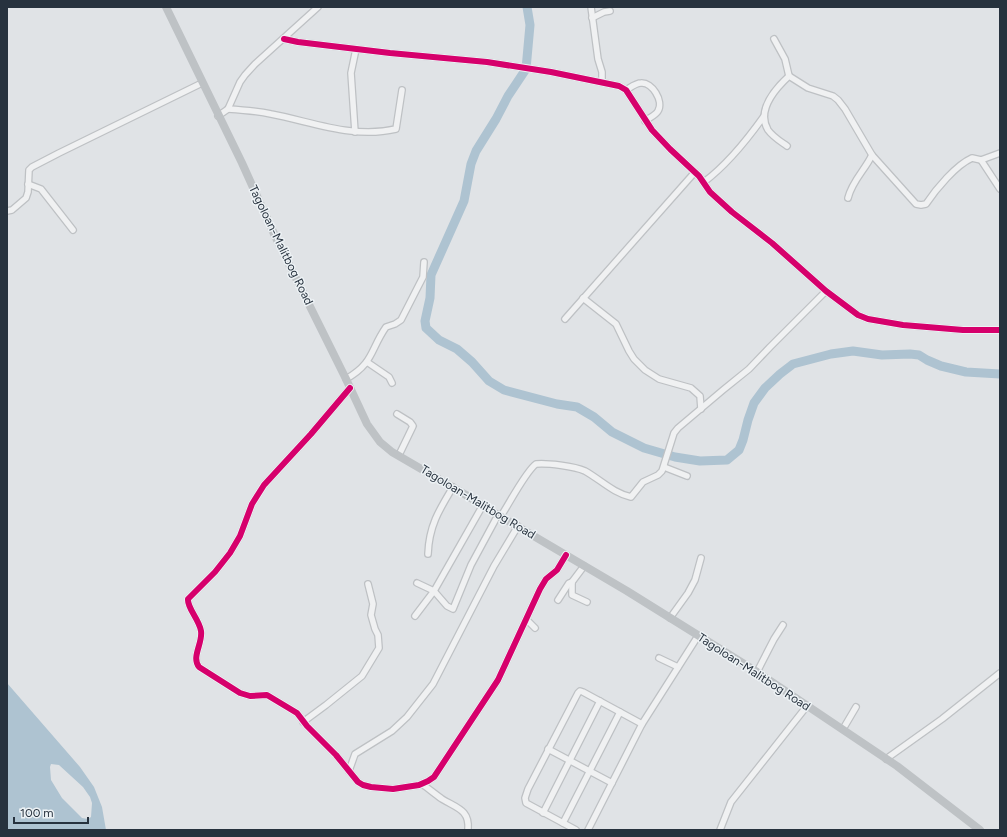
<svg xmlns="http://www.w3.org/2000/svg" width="1007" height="837" viewBox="0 0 1007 837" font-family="Figtree,sans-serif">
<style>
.water{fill:#aec3d1;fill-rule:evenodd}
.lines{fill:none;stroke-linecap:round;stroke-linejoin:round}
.river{stroke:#aec3d1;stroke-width:9}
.minor-casing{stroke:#bec1c4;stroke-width:8}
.minor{stroke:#f0f1f2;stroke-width:5.5}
.secondary{stroke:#bec2c5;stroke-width:8}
.cycleway-casing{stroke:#edf2f5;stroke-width:8}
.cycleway{stroke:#d6006c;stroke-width:6}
.labels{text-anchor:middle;stroke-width:3;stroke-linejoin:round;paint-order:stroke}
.street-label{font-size:12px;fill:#27323e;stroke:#edf2f5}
</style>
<rect width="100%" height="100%" fill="#e0e3e6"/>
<path class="water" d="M7,683L80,767L94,787L102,807L106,830H9L7,828ZM51,764L59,765L83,787L90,797L92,803L91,817L88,819L82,818L62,798L51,780L50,767Z"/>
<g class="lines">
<polyline class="river" points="527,7 530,25 526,69 508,96 496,119 476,151 471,164 464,201 431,275 430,298 425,321 426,328 439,340 457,349 472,362 489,381 504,390 557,404 577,407 594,417 612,432 644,448 675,457 700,461 727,460 739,450 743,440 748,420 754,403 765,388 780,374 793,364 831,354 853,351 882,355 910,354 919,355 927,360 941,366 966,372 1000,374"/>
<defs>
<g id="minor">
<polyline points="591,7 598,59 602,72 602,82"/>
<polyline points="592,18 604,12 610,11"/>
<polyline points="284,39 298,42 390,53 487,62 551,72 619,86 626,90 652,130 670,149 699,176 710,192 732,212 772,243 826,291 858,315 868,319 903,325 963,330 1000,330"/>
<polyline points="774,39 785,59 789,76"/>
<path d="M626,90C631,87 636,83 641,83C652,82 664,101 658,111C656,115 649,118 645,121"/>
<path d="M228,109C243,110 257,111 271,114C313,122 353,139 396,129L402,90"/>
<polyline points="218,116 228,109 240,82 245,75 255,64 318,7"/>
<polyline points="355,132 351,73 356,49"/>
<path d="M787,146C780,141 773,137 768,130C756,110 775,89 789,76L808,88L833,96L838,100L845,109L872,155L916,204L921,205L926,204C936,189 956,165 972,158L981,160L1000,189"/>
<polyline points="981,160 1000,153"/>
<path d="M704,182C728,164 747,140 764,116"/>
<polyline points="28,184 41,189 73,230"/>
<path d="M848,198C852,181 865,170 872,155"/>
<polyline points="7,211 12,210 26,198 28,192 29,170 32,167 59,153 202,83"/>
<polyline points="583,298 616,324 629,351 634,359 645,370 659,379 691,388 700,396 701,409"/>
<polyline points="565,319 695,172"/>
<polyline points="367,362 389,377 392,383"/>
<path d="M346,379C374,363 370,350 386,327L395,324L401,320L423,277L424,262"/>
<path d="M350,388L311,434L264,485L252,504L240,536L230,553L215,572L188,599C187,608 199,619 201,631C203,643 191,657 199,667L240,693L250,696L267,695L297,713L307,726L336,755L358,782L363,785L371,787L393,789L419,785L428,781L434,777L498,680L540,589L546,579L557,570L566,555"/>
<polyline points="397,414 410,422 413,426 399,455"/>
<polyline points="664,467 687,476"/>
<path d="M501,516C509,504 526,471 536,464C547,463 574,466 585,471C601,480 613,493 631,497L643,482L658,475L662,471L674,433L678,428L723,390L749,369L770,347L826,291"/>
<path d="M428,554C429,526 439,510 453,487"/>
<polyline points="584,566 572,582 572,595 587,602"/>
<polyline points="417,583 434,591 447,606 453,609 471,565 498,515"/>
<polyline points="558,600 569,583 572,582"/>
<polyline points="415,616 434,591 483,505"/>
<polyline points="670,618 688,593 695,580 701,558"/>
<polyline points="526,619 535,628"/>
<polyline points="659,658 678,667"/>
<polyline points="757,672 774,639 783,625"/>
<polyline points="303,722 326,705 362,676 379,648 378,635 375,629 371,615 373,604 368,584"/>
<polyline points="843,729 856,707"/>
<polyline points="548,749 612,783"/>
<polyline points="886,759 942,719 1000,673"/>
<polyline points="349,771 355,754 392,731 407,717 433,684 494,566 518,526"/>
<path d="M422,784C429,789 435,794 442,799C457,808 470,810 468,830"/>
<polyline points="543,813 600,701"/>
<polyline points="563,823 620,712"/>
<polyline points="576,830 526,803 525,798 528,789 578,693 580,691 583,692 642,724"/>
<polyline points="588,830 642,724 698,636"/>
<polyline points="720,830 731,802 807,706"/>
</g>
</defs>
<use href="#minor" class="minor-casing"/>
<use href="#minor" class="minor"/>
<polyline class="secondary" points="166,7 242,163 275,236 346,379 367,424 380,442 392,452 466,495 498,515 627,591 757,672 897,766 980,830"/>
<defs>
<g id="cycleway">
<polyline points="284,39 298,42 390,53 487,62 551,72 619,86 626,90 652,130 670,149 699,176 710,192 732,212 772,243 826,291 858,315 868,319 903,325 963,330 1000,330"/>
<path d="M350,388L311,434L264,485L252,504L240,536L230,553L215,572L188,599C187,608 199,619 201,631C203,643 191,657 199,667L240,693L250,696L267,695L297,713L307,726L336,755L358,782L363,785L371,787L393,789L419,785L428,781L434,777L498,680L540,589L546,579L557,570L566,555"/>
</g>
</defs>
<use href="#cycleway" class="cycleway-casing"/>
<use href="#cycleway" class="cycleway"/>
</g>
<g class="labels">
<g class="street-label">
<text transform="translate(281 245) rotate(64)" y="4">Tagoloan-Malitbog Road</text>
<text transform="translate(478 502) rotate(31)" y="4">Tagoloan-Malitbog Road</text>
<text transform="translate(754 672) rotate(33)" y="4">Tagoloan-Malitbog Road</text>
</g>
</g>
<rect width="1007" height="837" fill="none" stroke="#27323e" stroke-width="16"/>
<path d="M14 817v6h74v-6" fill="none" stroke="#27323e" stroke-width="2"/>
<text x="20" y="817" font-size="12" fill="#27323e" stroke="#edf2f5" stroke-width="3" paint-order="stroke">100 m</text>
</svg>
